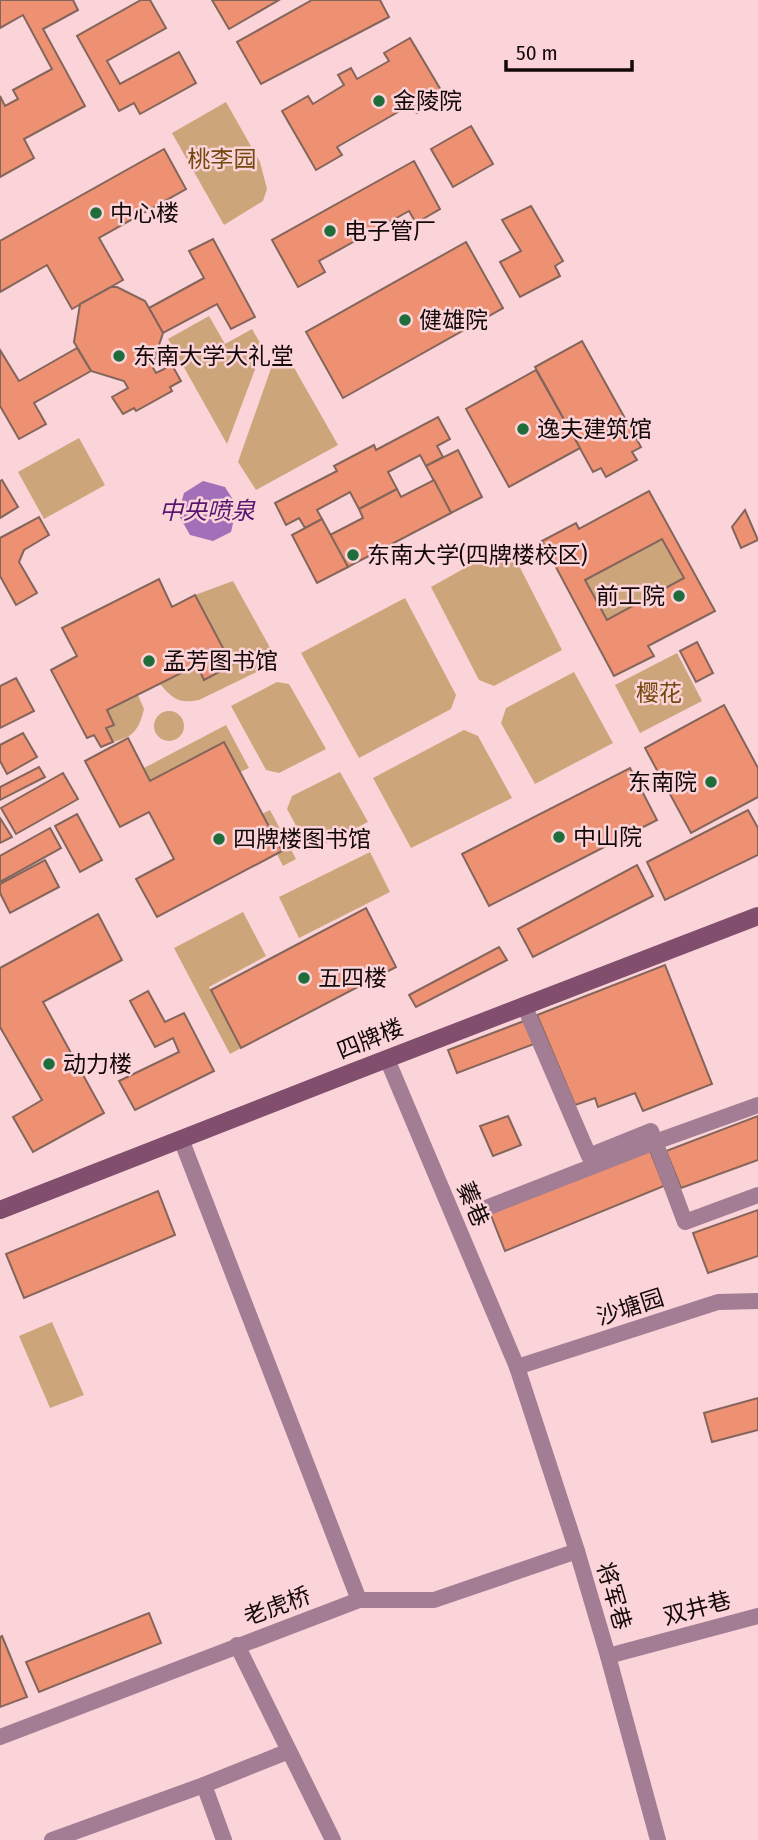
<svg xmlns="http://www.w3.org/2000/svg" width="758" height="1840" viewBox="0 0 758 1840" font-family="'Fira Sans Condensed','Noto Sans SC',sans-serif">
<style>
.green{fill:#cda57b}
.water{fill:#a26fb9}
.building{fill:#ee9172;stroke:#84655b;stroke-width:2;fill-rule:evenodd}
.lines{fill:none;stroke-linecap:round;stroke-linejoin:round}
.street{stroke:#a27d93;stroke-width:16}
.secondary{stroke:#814e6e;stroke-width:18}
.poi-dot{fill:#206d3c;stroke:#fad4d8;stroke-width:2.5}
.labels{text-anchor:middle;stroke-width:5;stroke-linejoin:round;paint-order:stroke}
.poi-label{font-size:23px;fill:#140809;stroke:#fad4d8;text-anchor:start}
.park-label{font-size:23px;fill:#74480e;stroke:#fad4d8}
.street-label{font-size:23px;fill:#140809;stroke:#fad4d8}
.water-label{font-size:24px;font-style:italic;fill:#581671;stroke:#fad4d8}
</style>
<rect width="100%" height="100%" fill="#fad4d8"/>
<g class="green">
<polygon points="226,102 260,162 267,189 263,201 224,225 172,133"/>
<polygon points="209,316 225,344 252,329 263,348 227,444 168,339"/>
<polygon points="280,343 338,445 256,490 238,462"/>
<polygon points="79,438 105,485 44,519 18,472"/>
<polygon points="649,491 715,611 648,646 654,656 614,676 542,541 576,523 579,529"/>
<polygon points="508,544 562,650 494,686 479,680 431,587"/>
<path d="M233,581L273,653L267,667L199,700C179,704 173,699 160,684L197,665L204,679L232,665L195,595Z"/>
<polygon points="405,598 456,695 451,709 359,758 301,653"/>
<polygon points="677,653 702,701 640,733 615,685"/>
<polygon points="574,672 613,743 535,784 501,723 506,708"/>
<polygon points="277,682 289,684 326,749 279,773 266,770 231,706"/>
<path d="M138,695L144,709C139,729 134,737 113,742L106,728L114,725L107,710Z"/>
<circle cx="169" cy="726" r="15"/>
<polygon points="226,725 249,768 240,772 224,742 150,781 144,768"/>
<polygon points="464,730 478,736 512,798 411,848 373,778"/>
<polygon points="340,772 368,822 310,851 287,809 292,796"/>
<polygon points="270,810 296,859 283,866 277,854 282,851 262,814"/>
<polygon points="370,852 390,892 299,938 279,897"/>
<polygon points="243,912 266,956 209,987 241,1048 230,1054 174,948"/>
<polygon points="52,1322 84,1395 50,1408 19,1336"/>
</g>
<polygon class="water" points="203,481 225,487 237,506 231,532 213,541 190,535 178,514 184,493"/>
<g class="building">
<polygon points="0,0 73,0 78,10 43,29 85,106 24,139 34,158 0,177 0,96 5,106 18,99 13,90 52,69 23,15 0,28"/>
<polygon points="141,0 150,0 166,28 107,61 120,84 179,52 196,83 140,114 134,103 119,111 77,36"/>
<polygon points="212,0 279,0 229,29"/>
<polygon points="312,0 380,0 389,17 261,84 237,42"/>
<polygon points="410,38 445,97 417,113 412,104 337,147 342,155 316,170 282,111 308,96 313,104 344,85 338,75 351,68 357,79 389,61 384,53"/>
<polygon points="471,126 493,164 453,187 431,149"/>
<polygon points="164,149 186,189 99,238 123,280 72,309 47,265 0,292 0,241"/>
<polygon points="414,161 440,209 416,223 409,211 319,261 325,272 298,287 272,240"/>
<polygon points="531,206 563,261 555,266 560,276 520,297 500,262 521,251 502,220"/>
<polygon points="213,239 255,317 231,329 217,304 163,333 149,308 204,278 189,251"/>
<polygon points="466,242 503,308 343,398 306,332"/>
<polygon points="111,287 117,287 145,301 163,333 152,366 156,373 172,365 181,381 170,387 172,391 136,411 134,408 123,414 112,397 128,388 124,381 91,371 74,342 80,304"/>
<polygon points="582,341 641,447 632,452 637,460 606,477 601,468 593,472 535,367"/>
<polygon points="77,348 91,371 34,403 46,424 19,439 0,406 0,350 19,381"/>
<polygon points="536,370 580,448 509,487 466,409"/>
<polygon points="438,417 450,439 437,446 443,457 426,466 420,455 388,472 397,489 359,509 350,492 317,510 322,519 305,528 299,518 286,525 275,503 337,471 334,466 374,445 376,450"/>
<polygon points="458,450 482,497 451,513 426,466"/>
<polygon points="2,480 18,507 0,518 0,481"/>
<polygon points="434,480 451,513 348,567 330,535 363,518 359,509 397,489 401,497"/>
<path d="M649,491L715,611L648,646L654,656L614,676L542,541L576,523L579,529ZM662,539L684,578L607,620L585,580Z"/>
<polygon points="745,510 758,540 741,548 732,527"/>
<polygon points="39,517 49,535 24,550 19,562 37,593 16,605 0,576 0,538"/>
<polygon points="322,519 348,567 317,583 292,535"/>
<polygon points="159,579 172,607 195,595 232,665 204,680 197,665 107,710 114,725 106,728 113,742 101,747 94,735 87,738 51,670 77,656 62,628"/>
<polygon points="697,642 713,673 696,682 680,651"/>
<polygon points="16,678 34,711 0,728 0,686"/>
<polygon points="724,705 758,768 758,797 691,833 645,748"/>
<polygon points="23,733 37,757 7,774 0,761 0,745"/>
<polygon points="128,738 150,781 224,742 282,851 157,917 136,879 174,859 149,812 120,827 85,761"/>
<polygon points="39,767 45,777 0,800 0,787"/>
<polygon points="630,768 657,820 489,906 462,854"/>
<polygon points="63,773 78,799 16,834 1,808"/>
<polygon points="748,810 758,828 758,855 665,900 647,862"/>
<polygon points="77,814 102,860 80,872 55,826"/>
<polygon points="0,818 12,837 0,843"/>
<polygon points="50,828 61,848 0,882 0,856"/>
<polygon points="45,860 59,887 10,913 0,893 0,884"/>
<polygon points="637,865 653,896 533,957 518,929"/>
<polygon points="366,908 396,967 241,1048 211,990"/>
<polygon points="98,914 122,960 43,1002 104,1113 33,1152 13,1117 42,1100 0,1027 0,968"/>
<polygon points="499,947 507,960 416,1007 409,995"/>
<polygon points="665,965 712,1084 643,1111 635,1093 598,1107 595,1098 575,1105 537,1015"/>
<polygon points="148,991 165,1022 184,1013 214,1071 135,1110 119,1081 179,1052 173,1038 155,1047 130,1001"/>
<polygon points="524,1021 534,1044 457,1073 448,1050"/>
<polygon points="508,1116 521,1145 493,1156 480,1126"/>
<polygon points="758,1116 758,1160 681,1188 666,1151"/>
<polygon points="649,1148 664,1186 505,1251 490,1213"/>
<polygon points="158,1191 175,1235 24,1298 6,1254"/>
<polygon points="758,1210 758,1256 708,1273 693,1233"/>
<polygon points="758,1398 758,1430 712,1442 704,1413"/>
<polygon points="149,1613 161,1643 39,1692 26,1662"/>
<polygon points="2,1636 27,1697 0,1707 0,1637"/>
</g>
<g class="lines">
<g class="street">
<polyline points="524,1005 589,1156 651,1131 685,1222 758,1195"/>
<polyline points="387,1059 517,1367 577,1551 608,1656 658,1840"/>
<polyline points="181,1139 359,1600"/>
<polyline points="481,1210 655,1142 758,1105"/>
<polyline points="517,1367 718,1302 758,1301"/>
<polyline points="237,1645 333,1840"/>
<polyline points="608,1656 758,1616"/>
<polyline points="0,1737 359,1600 434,1600 577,1551"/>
<polyline points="204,1785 289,1751"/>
<polyline points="52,1840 204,1785 224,1840"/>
</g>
<path class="secondary" d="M0,1210C252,1111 505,1012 758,916"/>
</g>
<g class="poi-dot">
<circle cx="379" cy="101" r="7"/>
<circle cx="96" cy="213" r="7"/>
<circle cx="330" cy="231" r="7"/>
<circle cx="405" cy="320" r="7"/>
<circle cx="119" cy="356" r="7"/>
<circle cx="523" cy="429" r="7"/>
<circle cx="353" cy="555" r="7"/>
<circle cx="679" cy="596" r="7"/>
<circle cx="149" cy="661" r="7"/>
<circle cx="711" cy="782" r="7"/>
<circle cx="559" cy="837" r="7"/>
<circle cx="219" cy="839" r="7"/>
<circle cx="304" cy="978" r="7"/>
<circle cx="49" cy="1064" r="7"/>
</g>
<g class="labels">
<g class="poi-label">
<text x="393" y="109">金陵院</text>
<text x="110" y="221">中心楼</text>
<text x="344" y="239">电子管厂</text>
<text x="419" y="328">健雄院</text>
<text x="133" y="364">东南大学大礼堂</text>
<text x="537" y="437">逸夫建筑馆</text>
<text x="367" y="563">东南大学(四牌楼校区)</text>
<text x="665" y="604" text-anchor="end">前工院</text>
<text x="163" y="669">孟芳图书馆</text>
<text x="697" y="790" text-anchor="end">东南院</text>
<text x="573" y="845">中山院</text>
<text x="233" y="847">四牌楼图书馆</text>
<text x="318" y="986">五四楼</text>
<text x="63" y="1072">动力楼</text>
</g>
<g class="park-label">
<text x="222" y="167">桃李园</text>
<text x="659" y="701">樱花</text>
</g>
<g class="street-label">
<text transform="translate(370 1039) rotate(-22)" y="8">四牌楼</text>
<text transform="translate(473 1204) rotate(67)" y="8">蓁巷</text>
<text transform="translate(630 1307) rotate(-18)" y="8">沙塘园</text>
<text transform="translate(614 1596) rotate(74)" y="8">将军巷</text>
<text transform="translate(277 1606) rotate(-20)" y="8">老虎桥</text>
<text transform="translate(697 1608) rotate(-15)" y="8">双井巷</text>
</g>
<g class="water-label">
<text x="207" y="519">中央喷泉</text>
</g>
</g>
<path d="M506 60v10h126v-10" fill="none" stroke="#140809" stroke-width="3.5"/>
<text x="516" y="60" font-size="21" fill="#140809" stroke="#fad4d8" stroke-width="5" paint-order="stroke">50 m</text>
</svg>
